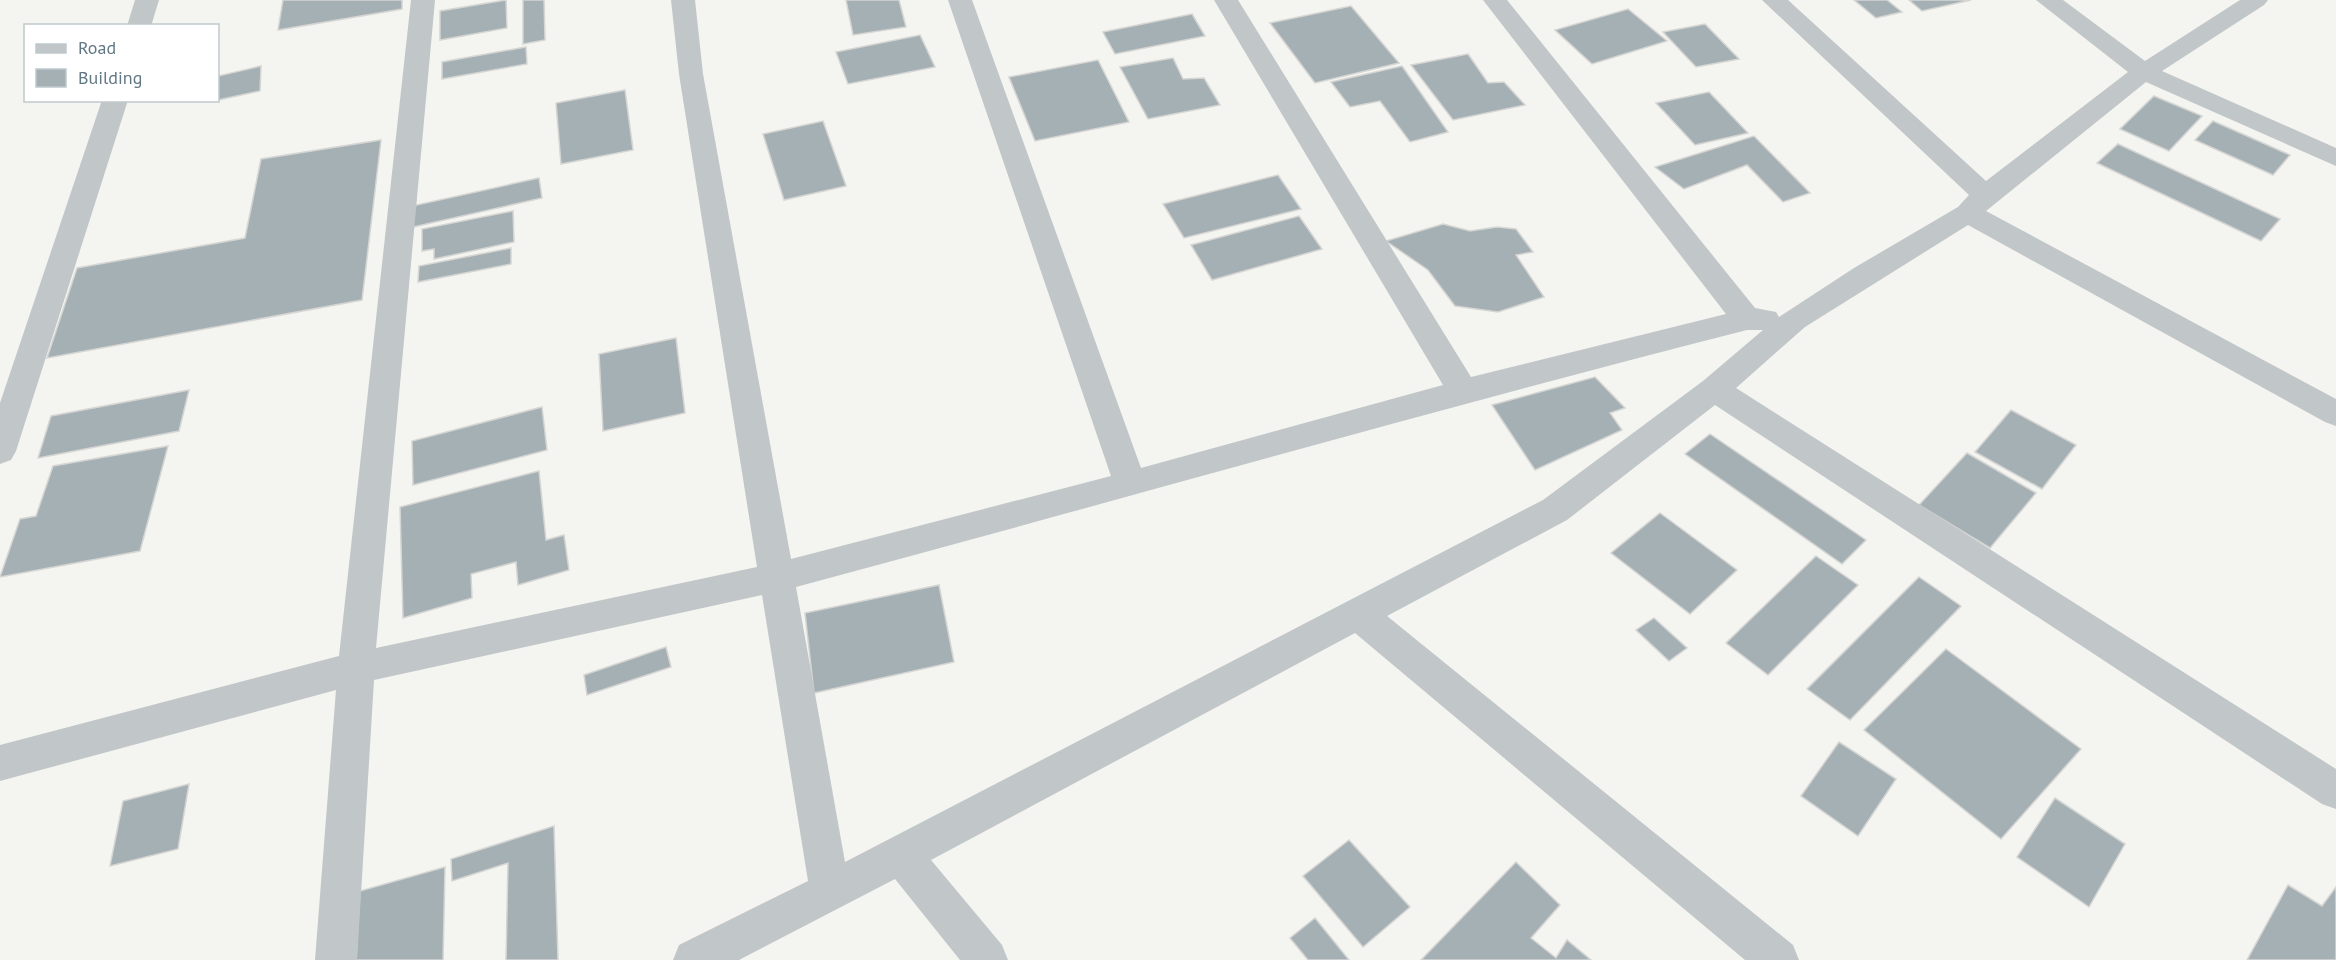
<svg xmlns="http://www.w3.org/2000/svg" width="2336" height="960" viewBox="0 0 2336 960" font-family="'PT Sans',sans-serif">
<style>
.building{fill:#a5b0b4;stroke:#d5d5d3;stroke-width:1.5}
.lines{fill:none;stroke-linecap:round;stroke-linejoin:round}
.minor{fill:#c1c6c8;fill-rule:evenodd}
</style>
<rect width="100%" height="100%" fill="#f4f4f0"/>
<g class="building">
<polygon points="283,0 402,0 402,9 278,30"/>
<polygon points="506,0 507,28 440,40 440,11"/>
<polygon points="523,0 544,0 545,40 523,44"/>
<polygon points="846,0 899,0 906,27 853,35"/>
<polygon points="1854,0 1887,0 1902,12 1876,18"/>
<polygon points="1909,0 1971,0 1922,11"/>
<polygon points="1351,6 1399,63 1315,83 1270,23"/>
<polygon points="1628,9 1667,41 1592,64 1555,30"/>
<polygon points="1192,14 1205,36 1115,54 1103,32"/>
<polygon points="1705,24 1739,59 1696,67 1663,32"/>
<polygon points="920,35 935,67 848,84 836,52"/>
<polygon points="526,47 527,64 442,79 442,62"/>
<polygon points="1468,54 1488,83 1504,82 1525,105 1453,120 1411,65"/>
<polygon points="1173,58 1183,79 1204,78 1220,105 1148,119 1120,67"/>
<polygon points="1098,60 1129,122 1035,141 1009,77"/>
<polygon points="261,66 260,91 218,100 218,76"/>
<polygon points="1402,66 1448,132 1410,142 1380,101 1350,107 1331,82"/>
<polygon points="625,90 633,150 561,164 556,103"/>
<polygon points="1709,92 1748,133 1695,145 1656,103"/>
<polygon points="2154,96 2202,116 2169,151 2120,129"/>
<polygon points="823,121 846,186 784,200 763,134"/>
<polygon points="2213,121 2290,155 2273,175 2195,140"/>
<polygon points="1754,136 1810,193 1783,202 1747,165 1684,189 1655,167"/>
<polygon points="381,140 362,300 47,358 77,268 245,238 261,159"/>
<polygon points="2118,144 2280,219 2261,241 2097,163"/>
<polygon points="1278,175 1301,209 1184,238 1163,204"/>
<polygon points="539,178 542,198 413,227 412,206"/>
<polygon points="513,211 514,242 434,259 434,249 422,251 422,229"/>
<polygon points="1299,216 1322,249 1212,280 1191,245"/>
<polygon points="1443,224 1470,231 1497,227 1516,229 1533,252 1516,255 1544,297 1498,312 1455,306 1428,270 1386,241"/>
<polygon points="511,248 511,264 418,282 419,266"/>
<polygon points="676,338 685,413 603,431 599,354"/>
<polygon points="1595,377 1625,408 1610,413 1622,430 1535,470 1492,405"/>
<polygon points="189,390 179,431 38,458 51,416"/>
<polygon points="542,407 547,450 413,485 412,441"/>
<polygon points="2011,410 2076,445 2042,489 1975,452"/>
<polygon points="1710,434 1866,540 1842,564 1685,454"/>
<polygon points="168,446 140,551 0,577 20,519 36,516 53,466"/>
<polygon points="1967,453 2036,493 1990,548 1919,505"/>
<polygon points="539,471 546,540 564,535 569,570 518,585 516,562 471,574 472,598 403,618 400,507"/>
<polygon points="1660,513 1737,570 1690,614 1611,553"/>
<polygon points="1816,556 1858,585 1768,675 1726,643"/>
<polygon points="1919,577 1961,606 1850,720 1807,689"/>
<polygon points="939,585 954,662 814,693 805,613"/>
<polygon points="1654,618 1687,648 1669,661 1636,630"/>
<polygon points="666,647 671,667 587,695 584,675"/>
<polygon points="1946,649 2081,749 2001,839 1864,730"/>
<polygon points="1839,742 1896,779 1858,836 1801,796"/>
<polygon points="189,784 178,849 110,866 123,801"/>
<polygon points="2055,798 2125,844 2089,907 2017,857"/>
<polygon points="554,826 558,960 506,960 508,863 452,881 451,859"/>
<polygon points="1349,840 1410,907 1363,947 1303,876"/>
<polygon points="1516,862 1560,905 1531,938 1556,958 1567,940 1591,960 1421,960"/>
<polygon points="445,867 443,960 356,960 360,891"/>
<polygon points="2288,885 2322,906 2336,887 2336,960 2247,960"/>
<polygon points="1315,918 1349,960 1308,960 1290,938"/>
</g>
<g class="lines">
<g class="minor">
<polygon points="135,0 159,0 151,26 127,26"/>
<path d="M411,0H435L376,648L757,567L679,74L671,0H695L703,74L791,559L1111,476L948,0H972L1141,468L1443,385L1214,0H1238L1471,377L1726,314L1483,0H1507L1755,308L1776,312L1779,317L1854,268L1958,207L1969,195L1762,0H1788L1986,181L2128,72L2036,0H2063L2145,61L2240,0H2268L2264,5L2162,71L2336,148V166L2146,82L1986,211L2336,399V426L2325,422L1968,225L1805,327L1736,388L2336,769V809L2322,804L1715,405L1567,520L1387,616L1793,945L1799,960H1745L1355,633L931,860L1002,945L1008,960H960L895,879L739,960H673L679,945L808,881L762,595L374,680L357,960H315L336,690L0,781V745L339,656ZM1747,330H1763L1703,381L1543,500L845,862L796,587C1113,502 1429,411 1747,330Z"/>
<polygon points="102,100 128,100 16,451 11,460 0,464 0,403"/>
</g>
</g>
<rect x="24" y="24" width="195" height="78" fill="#ffffff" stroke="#c0c9cd" stroke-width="1.5"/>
<rect x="36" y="44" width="30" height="9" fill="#c1c6c8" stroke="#c0c9cd" stroke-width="1.5"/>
<text x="78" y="54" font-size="18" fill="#617783">Road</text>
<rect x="36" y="69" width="30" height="18" fill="#a5b0b4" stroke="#c0c9cd" stroke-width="1.5"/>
<text x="78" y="84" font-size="18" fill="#617783">Building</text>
</svg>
